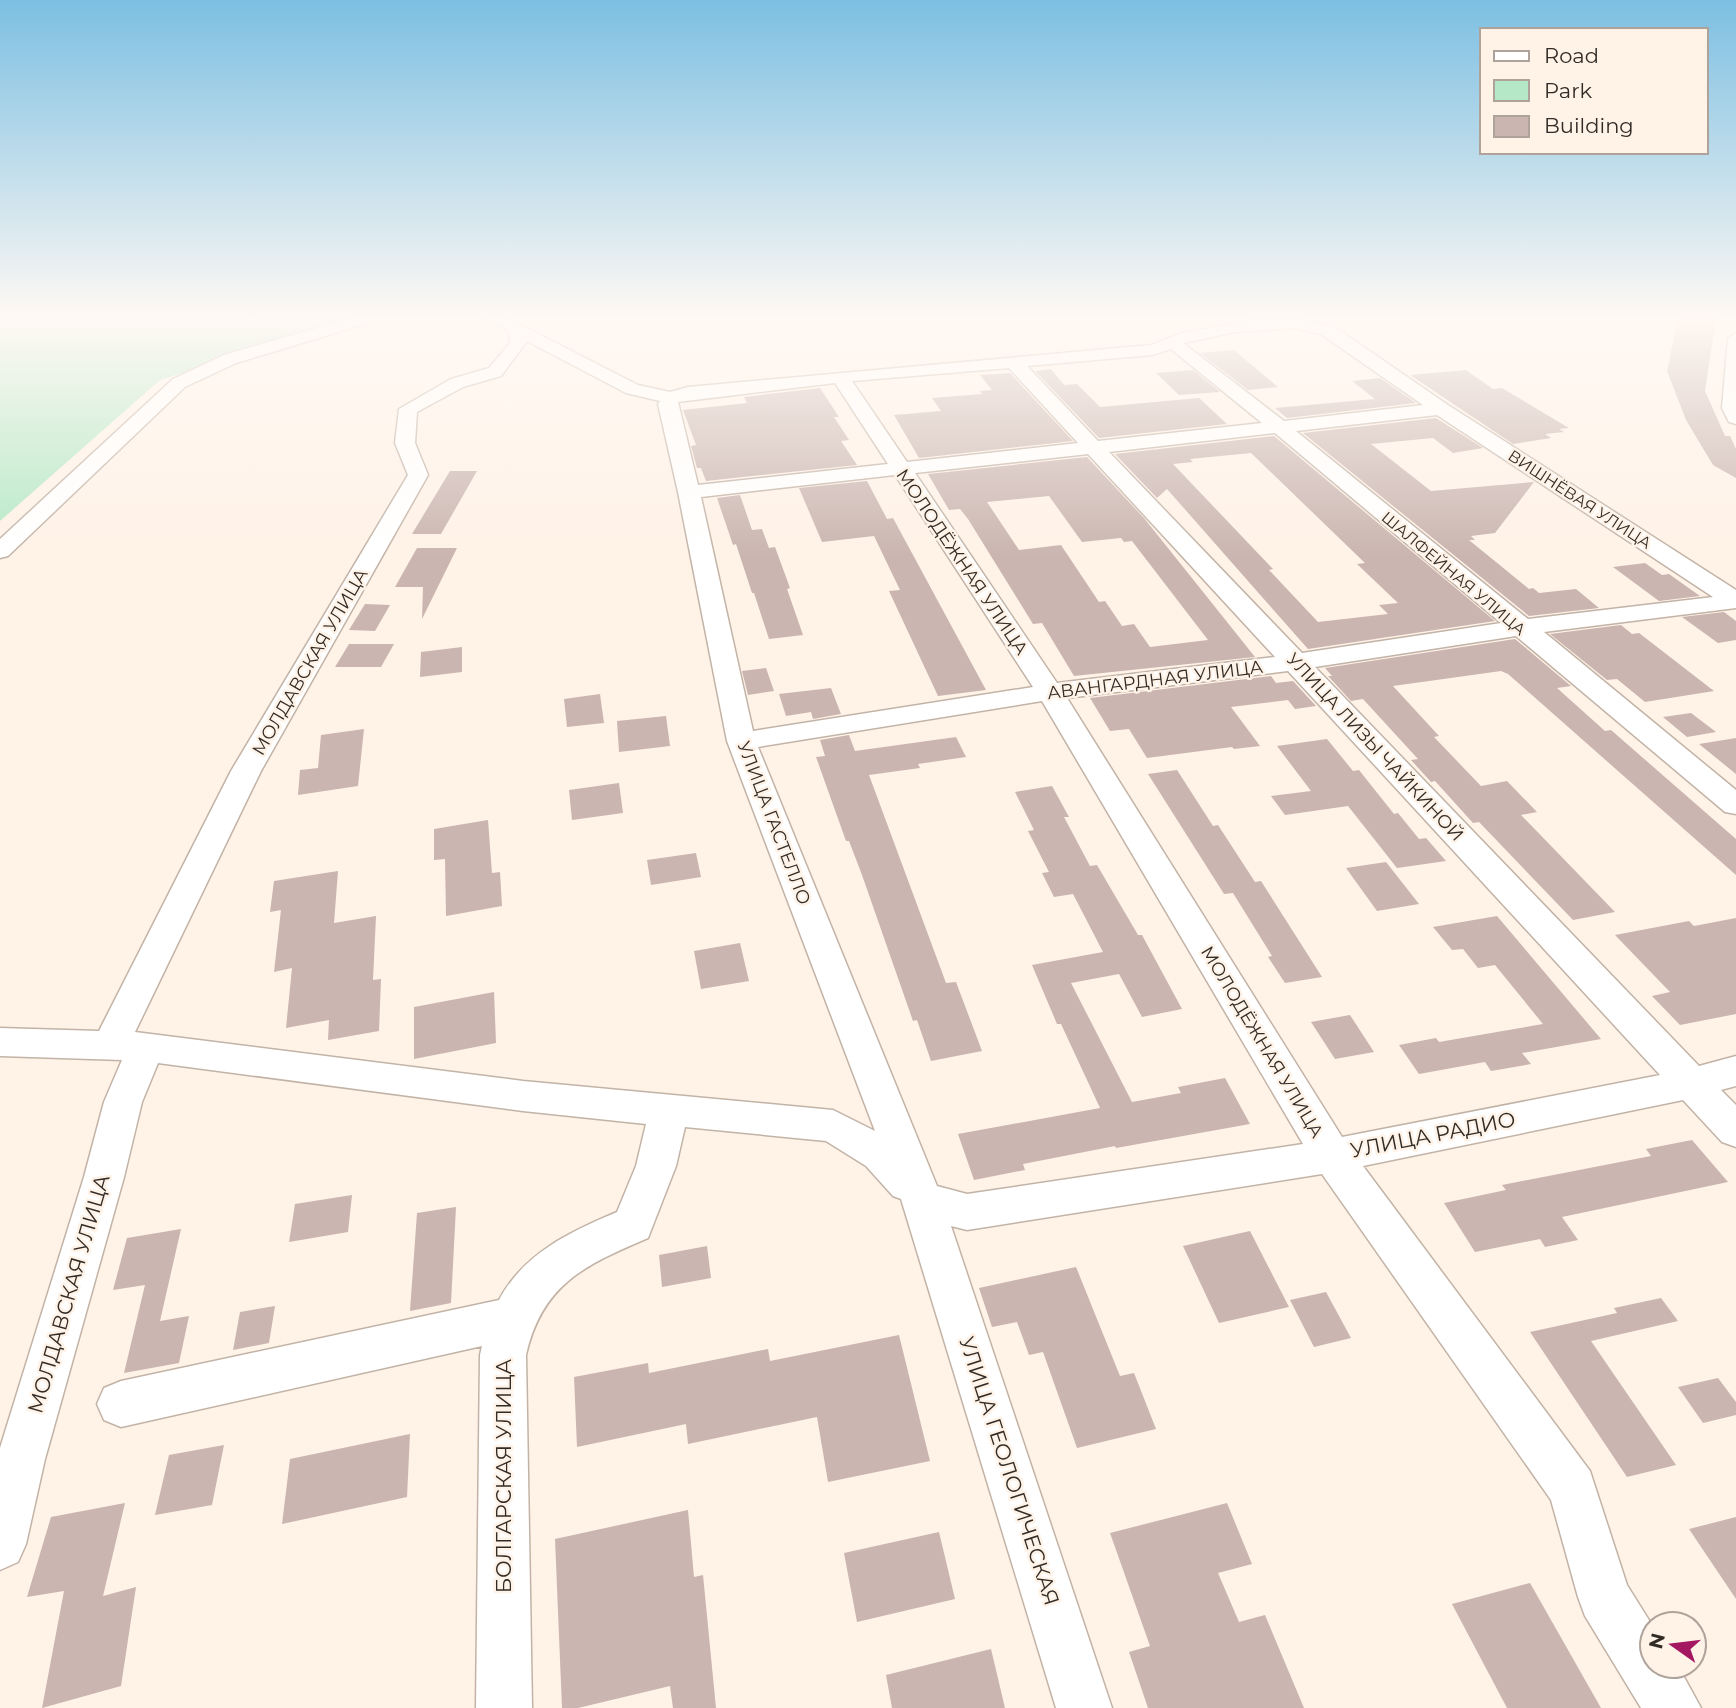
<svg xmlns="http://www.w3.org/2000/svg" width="1736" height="1708" viewBox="0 0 1736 1708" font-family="Montserrat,sans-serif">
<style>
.green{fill:#b5e8c6}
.building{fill:#cab5b0;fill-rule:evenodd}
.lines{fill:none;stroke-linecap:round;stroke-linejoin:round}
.street-casing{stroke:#c2b3a6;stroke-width:3}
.street{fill:#fff;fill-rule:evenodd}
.labels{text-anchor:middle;stroke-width:5;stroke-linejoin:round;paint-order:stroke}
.far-street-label{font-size:16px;fill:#322c27;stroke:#fff2e7}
.street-label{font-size:18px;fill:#322c27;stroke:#fff2e7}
.near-street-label{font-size:21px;fill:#322c27;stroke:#fff2e7}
</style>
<rect width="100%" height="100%" fill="#fff2e7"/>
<polygon class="green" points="0,318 360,318 160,380 0,521"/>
<g class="building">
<polygon points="1678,318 1716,318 1705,391 1725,436 1730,436 1736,449 1736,478 1713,465 1686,420 1667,371"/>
<polygon points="1234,350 1278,387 1248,390 1200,353"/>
<polygon points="1051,369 1064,385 1077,384 1100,407 1199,398 1227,424 1099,438 1035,371"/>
<polygon points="1193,370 1220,392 1179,395 1156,373"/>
<polygon points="1466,370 1493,389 1502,388 1569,428 1559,429 1564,432 1545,434 1551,438 1513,444 1410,375"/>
<polygon points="1010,373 1073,441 919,458 894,415 941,411 932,398 982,394 980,391 992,390 980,375"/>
<polygon points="1380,378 1416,403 1287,418 1275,408 1375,399 1352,381"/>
<polygon points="820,388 839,417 834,417 849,440 841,441 857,465 706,481 701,468 697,468 691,446 696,445 683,410 747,403 744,397"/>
<polygon points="1436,418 1483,448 1453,453 1433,438 1371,444 1431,491 1534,482 1495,533 1471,536 1475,540 1469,540 1529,589 1533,588 1539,593 1576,589 1599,608 1529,616 1303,433"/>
<path d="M1274,436L1495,621L1308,649L1167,489L1157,498L1115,454ZM1251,453L1365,563L1357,564L1398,603L1379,605L1388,614L1318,622L1269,570L1273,569L1173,464L1193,462L1190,459Z"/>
<path d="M1087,457L1144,518L1255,657L1074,676L1042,623L1033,624L968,519L960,509L949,510L928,474ZM1049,496L1082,542L1121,538L1124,542L1132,541L1208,640L1150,647L1134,624L1122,626L1105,601L1099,602L1061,545L1019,550L987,502Z"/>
<polygon points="450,471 477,471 441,534 412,534"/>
<polygon points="867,481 887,519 893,518 986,690 938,696 889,591 900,590 874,536 822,542 799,488"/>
<polygon points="740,495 752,530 762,529 769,548 775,547 790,588 787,589 803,635 769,639 754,593 752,593 736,544 733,545 717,498"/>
<polygon points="417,548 457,548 422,619 423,587 395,587"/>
<polygon points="1645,563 1662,575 1669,574 1700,596 1659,601 1613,567"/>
<polygon points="365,604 390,605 375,631 349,630"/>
<polygon points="1724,612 1736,621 1736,640 1718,643 1682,617"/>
<polygon points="1621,625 1632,634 1639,633 1714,691 1645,702 1617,679 1607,680 1550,634"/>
<polygon points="1515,639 1571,686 1557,688 1605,731 1611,730 1736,839 1736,875 1508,674 1501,671 1393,686 1439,736 1434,737 1481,786 1507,781 1537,812 1521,815 1615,912 1573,920 1479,822 1473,823 1435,781 1431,782 1411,760 1418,759 1363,699 1351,701 1328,676 1332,676 1325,668"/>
<polygon points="349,644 394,644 381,667 335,667"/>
<polygon points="462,647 462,672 420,677 421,652"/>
<polygon points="766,668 774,691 748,695 742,671"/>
<polygon points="1271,676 1276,683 1293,681 1316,706 1295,709 1288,700 1231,707 1260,746 1234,749 1232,747 1147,758 1129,729 1110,731 1090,698"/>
<polygon points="831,688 841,714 813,719 811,712 786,716 779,694"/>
<polygon points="600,694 604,723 567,727 564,699"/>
<polygon points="1691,713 1716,732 1687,737 1663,717"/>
<polygon points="666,716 670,746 619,752 617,721"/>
<polygon points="364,729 358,786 298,795 300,770 318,768 321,735"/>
<polygon points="849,735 855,751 956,737 966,757 918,764 920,768 869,775 946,983 956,982 982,1051 931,1061 917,1020 913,1021 862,875 849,841 846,841 816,757 825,756 820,740"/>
<polygon points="1736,738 1736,774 1699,744"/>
<polygon points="1327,739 1353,771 1359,770 1394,814 1398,813 1419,839 1426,838 1446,861 1397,868 1348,806 1285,815 1271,796 1311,791 1277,746"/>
<polygon points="1177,770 1213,826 1218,825 1255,882 1261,881 1322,977 1285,983 1268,957 1272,956 1233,893 1224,894 1148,774"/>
<polygon points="619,783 623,813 572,820 569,790"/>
<polygon points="1052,786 1069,817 1064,817 1090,866 1097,865 1138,935 1142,935 1182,1009 1142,1017 1119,974 1071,983 1132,1102 1181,1093 1178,1087 1225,1078 1250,1124 1116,1148 1115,1146 1023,1164 1025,1170 974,1180 958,1134 1100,1108 1061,1024 1057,1024 1032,965 1103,952 1073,894 1054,897 1042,873 1049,872 1028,831 1034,830 1015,792"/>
<polygon points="488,820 492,873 500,872 502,906 446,916 445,859 434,860 434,829"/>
<polygon points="696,853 701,877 651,885 647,860"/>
<polygon points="1386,862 1419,904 1377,911 1346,868"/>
<polygon points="338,871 334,923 376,916 373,980 381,979 379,1031 328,1040 329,1020 286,1028 292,968 274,972 281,910 270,912 274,881"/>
<polygon points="1497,916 1601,1039 1522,1053 1531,1064 1491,1071 1485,1062 1419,1074 1399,1045 1436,1038 1439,1042 1543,1024 1495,965 1478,968 1463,949 1452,950 1433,927"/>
<polygon points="1736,918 1736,1014 1680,1025 1652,996 1670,992 1615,935 1689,921 1694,926"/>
<polygon points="740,943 749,981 701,989 694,951"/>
<polygon points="494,992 496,1043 414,1059 414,1007"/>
<polygon points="1350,1015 1374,1052 1335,1059 1311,1022"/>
<polygon points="1692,1140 1728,1182 1562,1217 1578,1240 1545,1247 1540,1239 1475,1252 1444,1203 1506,1190 1502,1185 1651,1156 1646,1149"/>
<polygon points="352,1195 348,1232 289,1242 295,1204"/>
<polygon points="456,1207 451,1303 410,1311 417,1213"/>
<polygon points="181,1229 160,1321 189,1316 179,1363 124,1373 145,1285 113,1290 127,1238"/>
<polygon points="1250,1231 1289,1307 1219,1323 1183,1246"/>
<polygon points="707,1246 711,1278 662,1287 659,1255"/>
<polygon points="1076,1267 1120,1376 1134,1373 1156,1429 1077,1448 1043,1352 1029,1355 1017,1322 992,1327 979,1288"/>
<polygon points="1326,1292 1351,1338 1314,1347 1290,1300"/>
<polygon points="1661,1298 1678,1321 1591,1341 1676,1465 1627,1477 1530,1332 1617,1313 1614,1308"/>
<polygon points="275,1306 269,1343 233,1350 240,1312"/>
<polygon points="899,1335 930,1461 828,1482 817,1417 688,1444 686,1424 577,1447 574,1377 648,1363 649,1373 768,1349 770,1361"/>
<polygon points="1718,1378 1736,1402 1736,1415 1703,1423 1678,1387"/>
<polygon points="410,1434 407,1497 282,1524 290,1459"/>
<polygon points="224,1445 212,1505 155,1515 169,1455"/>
<polygon points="125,1503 103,1596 136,1587 121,1686 42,1708 64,1591 27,1597 51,1517"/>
<polygon points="1227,1503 1252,1564 1218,1573 1239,1622 1265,1615 1304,1708 1148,1708 1129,1652 1150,1646 1110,1533"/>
<polygon points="688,1510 694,1577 703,1575 716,1708 673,1708 670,1686 578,1708 562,1708 555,1539"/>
<polygon points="1736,1517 1736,1599 1689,1529"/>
<polygon points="939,1532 955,1599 857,1622 844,1553"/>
<polygon points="1530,1583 1601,1708 1507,1708 1452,1604"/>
<polygon points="991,1649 1005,1708 892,1708 886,1675"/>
</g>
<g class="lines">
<defs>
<g id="street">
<polygon points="352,318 377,318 375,321 236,363 185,387 8,556 0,558 0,539 173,379 224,355"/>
<path d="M487,318H507L638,385L670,392L688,387L1152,345L1181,333L1255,320L1294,319L1333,326L1448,405L1736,590V608L1544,632L1736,790V814L1725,812L1516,636L1315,667L1699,1066L1736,1056V1086L1721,1090L1736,1105V1147L1722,1142L1683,1100L1363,1166L1590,1471L1627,1585L1652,1625V1666H1678L1701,1708H1641L1585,1616L1578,1597L1551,1500L1322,1174L967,1230L951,1226L1112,1708H1056L901,1199L893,1196L866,1166L826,1141L685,1127L676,1166L648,1238C585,1265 542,1284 526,1355L532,1708H476L480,1355L482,1346L121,1427L104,1420L97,1404L104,1388L121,1381L499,1300C524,1253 570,1232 617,1212L636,1166L646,1124L523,1111L158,1063L142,1102L124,1177L45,1459L26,1544L18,1562L0,1570V1448L84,1177L104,1102L122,1060L0,1056V1028L99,1031L231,771L408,475L395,443L399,409L451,379L489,368L510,343L509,332ZM1294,328L1321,334L1423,405L1284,421L1183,343L1235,332ZM527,341L626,393L660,401L658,404L678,492L727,741L875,1131L833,1110L523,1081L135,1032L261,771L428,475L415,443L417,412L463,387L501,376ZM1171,349L1262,423L1098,441L1027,366L1152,355ZM1009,368L1078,443L907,462L852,381ZM835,383L888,464L698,485L678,402ZM1437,415L1713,597L1528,619L1296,431ZM1275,433L1501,623L1302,653L1109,452ZM1088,454L1275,657L1057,683L915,473ZM895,475L1033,687L753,731L701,497ZM1288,671L1660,1075L1342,1137L1067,698ZM1042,701L1303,1144L967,1194L937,1186L758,747Z"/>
<polygon points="1736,333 1736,424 1729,422 1722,408 1728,338"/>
</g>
</defs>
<use href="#street" class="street-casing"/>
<use href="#street" class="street"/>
</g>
<linearGradient id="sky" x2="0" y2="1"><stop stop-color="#7cbfe2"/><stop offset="0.57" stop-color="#fff9f4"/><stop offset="1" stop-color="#fff9f4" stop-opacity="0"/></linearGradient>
<rect width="1736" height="557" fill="url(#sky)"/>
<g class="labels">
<g class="far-street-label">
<text transform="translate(1580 499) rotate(33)" y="6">ВИШНЁВАЯ УЛИЦА</text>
<text transform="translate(1454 573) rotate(40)" y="6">ШАЛФЕЙНАЯ УЛИЦА</text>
</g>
<g class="street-label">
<text transform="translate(962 562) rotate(56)" y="6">МОЛОДЁЖНАЯ УЛИЦА</text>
<text transform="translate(310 662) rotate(-60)" y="6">МОЛДАВСКАЯ УЛИЦА</text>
<text transform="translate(1155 680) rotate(-7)" y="6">АВАНГАРДНАЯ УЛИЦА</text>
<text transform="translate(1375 747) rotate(47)" y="6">УЛИЦА ЛИЗЫ ЧАЙКИНОЙ</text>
<text transform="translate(774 823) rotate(69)" y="6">УЛИЦА ГАСТЕЛЛО</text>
<text transform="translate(1262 1042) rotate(59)" y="6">МОЛОДЁЖНАЯ УЛИЦА</text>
</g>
<g class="near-street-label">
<text transform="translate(1433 1135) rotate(-11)" y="7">УЛИЦА РАДИО</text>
<text transform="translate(69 1294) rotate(-74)" y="7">МОЛДАВСКАЯ УЛИЦА</text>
<text transform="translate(1009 1471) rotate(72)" y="7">УЛИЦА ГЕОЛОГИЧЕСКАЯ</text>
<text transform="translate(504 1476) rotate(-90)" y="7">БОЛГАРСКАЯ УЛИЦА</text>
</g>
</g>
<rect x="1480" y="28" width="228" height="126" fill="#fff2e7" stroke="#ada39a" stroke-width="2"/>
<rect x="1494" y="51" width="35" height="10" fill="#ffffff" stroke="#ada39a" stroke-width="2"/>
<text x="1544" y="63" font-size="21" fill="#322c27">Road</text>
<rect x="1494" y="80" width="35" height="21" fill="#b5e8c6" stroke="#ada39a" stroke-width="2"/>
<text x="1544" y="98" font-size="21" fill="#322c27">Park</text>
<rect x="1494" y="116" width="35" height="21" fill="#cab5b0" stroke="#ada39a" stroke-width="2"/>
<text x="1544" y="133" font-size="21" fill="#322c27">Building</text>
<g transform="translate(1673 1645) rotate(284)"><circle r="33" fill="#fff2e7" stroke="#ada39a" stroke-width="2"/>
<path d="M0-5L12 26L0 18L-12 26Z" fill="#a31860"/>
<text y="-10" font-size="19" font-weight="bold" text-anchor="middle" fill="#322c27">N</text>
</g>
</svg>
